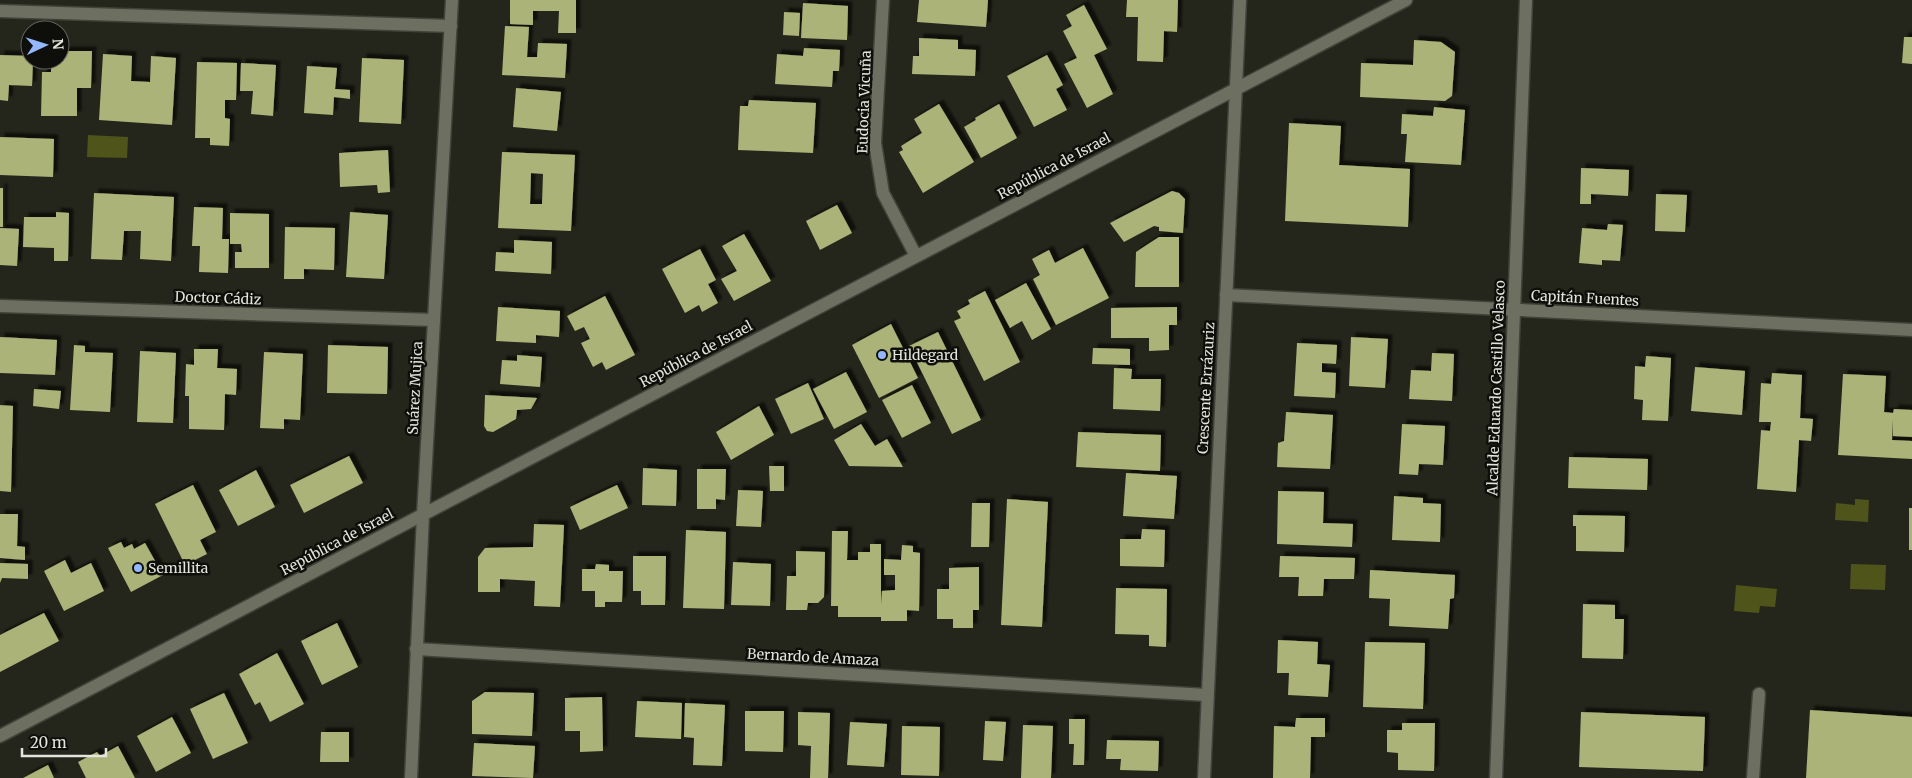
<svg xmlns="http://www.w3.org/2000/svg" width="1912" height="778" viewBox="0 0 1912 778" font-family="Merriweather,serif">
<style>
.water{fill:#4f541b}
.building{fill:#acb379;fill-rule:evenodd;filter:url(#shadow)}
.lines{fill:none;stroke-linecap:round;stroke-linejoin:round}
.lane-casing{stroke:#414239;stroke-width:15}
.street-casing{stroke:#414239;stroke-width:15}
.secondary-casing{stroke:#414239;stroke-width:15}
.lane{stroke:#6d6f61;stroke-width:12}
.street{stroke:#6d6f61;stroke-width:12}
.secondary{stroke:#6d6f61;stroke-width:12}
.poi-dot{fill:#94b7fd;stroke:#0e0f0a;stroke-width:2}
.labels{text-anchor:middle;stroke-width:5;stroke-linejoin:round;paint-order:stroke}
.street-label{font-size:14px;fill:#e4e5dd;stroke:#0e0f0a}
.poi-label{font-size:14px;fill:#e4e5dd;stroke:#0e0f0a;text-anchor:start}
</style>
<defs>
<filter id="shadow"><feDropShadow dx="4.5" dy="-4.5" stdDeviation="1" flood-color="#0009"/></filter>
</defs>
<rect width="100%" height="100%" fill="#25261b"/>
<g class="water">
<polygon points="88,135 128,137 127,158 87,157"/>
<polygon points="1855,499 1869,500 1868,522 1835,520 1836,503 1855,505"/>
<polygon points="1851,564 1886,565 1885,590 1850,589"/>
<polygon points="1736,585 1777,589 1775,607 1760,606 1759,613 1734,611"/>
</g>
<g class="building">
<polygon points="510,0 576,0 576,33 558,33 559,11 533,11 533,25 510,24"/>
<polygon points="919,0 988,0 986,27 917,22"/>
<polygon points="1127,0 1178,0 1177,32 1164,31 1163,62 1137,61 1138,17 1126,17"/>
<polygon points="803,3 848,6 847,40 801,38"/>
<polygon points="1084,5 1107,49 1094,55 1113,94 1087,108 1064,64 1077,58 1063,31 1072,26 1066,15"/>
<polygon points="784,12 800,13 799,36 783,35"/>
<polygon points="505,26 529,27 527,57 537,57 538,43 567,44 565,78 502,75"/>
<polygon points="1904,37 1912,37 1912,64 1902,63"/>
<polygon points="919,38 958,40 958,49 976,50 975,76 912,74 913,56 919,56"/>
<polygon points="1414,40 1441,42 1455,52 1452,96 1445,101 1360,97 1361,63 1413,65"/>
<polygon points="804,48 840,50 839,71 833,71 832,87 775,84 777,54 803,56"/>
<polygon points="60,51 92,51 91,88 77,88 77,116 41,116 42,72 51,72 51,60 60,60"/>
<polygon points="103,54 132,56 131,81 150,82 151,56 176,58 172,125 99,120"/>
<polygon points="0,55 30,56 30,60 33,60 32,86 9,85 8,101 0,100"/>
<polygon points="1047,55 1063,85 1056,89 1067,110 1034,127 1007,76"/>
<polygon points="362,58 404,60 401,124 359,122"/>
<polygon points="197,62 237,63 236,100 225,100 225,118 230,119 229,146 210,145 210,138 195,138"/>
<polygon points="241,63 276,65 273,116 251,114 253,91 240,91"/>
<polygon points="307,66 337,68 335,89 350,90 350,99 334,97 333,115 304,113"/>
<polygon points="516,88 561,92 557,131 513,127"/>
<polygon points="749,100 816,103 813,153 738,150 740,106 748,106"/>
<polygon points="939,104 974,162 923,193 899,152 903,150 901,146 922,133 914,119"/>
<polygon points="999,104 1017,138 981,158 964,127 976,120 975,118"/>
<polygon points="1434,107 1465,110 1461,165 1405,162 1407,134 1401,134 1402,114 1433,116"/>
<polygon points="1289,123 1341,126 1339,165 1410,169 1408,227 1285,221"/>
<polygon points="0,137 54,139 53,177 0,175"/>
<polygon points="388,150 390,192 378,193 377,185 340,187 339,153"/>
<path d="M502,152L575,155L571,231L498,228ZM531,173L543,174L542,204H530Z"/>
<polygon points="1581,168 1629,170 1628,196 1591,194 1591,204 1580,204"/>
<rect x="0" y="188" width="3" height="39"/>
<polygon points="1172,191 1179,193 1185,199 1183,233 1159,231 1159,227 1154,226 1124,242 1110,223"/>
<polygon points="94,193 174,197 171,261 140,259 141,231 124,231 122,260 91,259"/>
<polygon points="1656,194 1687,195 1685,232 1655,231"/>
<polygon points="837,205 852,233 820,250 806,221"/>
<polygon points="194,207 223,208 222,239 229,239 228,273 199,272 200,246 192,246"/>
<polygon points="56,212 69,213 68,261 54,261 54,248 23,247 24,217 56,217"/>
<polygon points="350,212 388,215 384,279 346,277"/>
<polygon points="230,213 269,214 269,268 235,268 235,252 242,252 241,244 230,244"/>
<polygon points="1608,224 1623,225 1620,261 1602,260 1602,265 1579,263 1582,228 1607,230"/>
<polygon points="285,227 335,228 334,270 304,269 304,279 284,279"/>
<polygon points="0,228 19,229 17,266 0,265"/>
<polygon points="744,234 771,281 734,301 721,279 737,271 722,246"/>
<polygon points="1159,237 1179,237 1179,287 1135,287 1136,252"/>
<polygon points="514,240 552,242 551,274 495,271 496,252 514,253"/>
<polygon points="1083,248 1109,298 1056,325 1033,279 1040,275 1032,259 1049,250 1055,263"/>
<polygon points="700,249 716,280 708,284 718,303 702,312 699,305 685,313 662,269"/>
<polygon points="1026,283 1051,329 1032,340 1022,321 1010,328 995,300"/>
<polygon points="985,291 1020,362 984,381 954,321 961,318 957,311 970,304 968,300"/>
<polygon points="605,296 635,355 606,370 602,362 593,367 581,343 590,339 584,327 575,331 567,316"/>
<polygon points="498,307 560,311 559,337 536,335 536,343 496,341"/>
<polygon points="1177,307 1177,325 1169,325 1169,350 1149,351 1149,338 1111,338 1111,308"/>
<polygon points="891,324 918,378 879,398 852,345"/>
<polygon points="938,332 981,420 952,434 909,346"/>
<polygon points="0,337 57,340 55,375 0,373"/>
<polygon points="1351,337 1388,339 1385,388 1349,386"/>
<polygon points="1297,343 1337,345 1336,364 1322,363 1322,372 1336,373 1335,398 1294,396"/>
<polygon points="74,345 85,346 85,352 113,353 110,412 70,410"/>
<polygon points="328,345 388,347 387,394 327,393"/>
<polygon points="1093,348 1130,349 1130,365 1092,364"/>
<polygon points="194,349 218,349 217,368 237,369 236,395 225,394 224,430 189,429 189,396 185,396 186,364 194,365"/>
<polygon points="140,351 176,353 173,423 137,422"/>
<polygon points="264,352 303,354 300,420 284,419 284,429 260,428"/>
<polygon points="1432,353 1454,354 1452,401 1409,399 1411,370 1431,371"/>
<polygon points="517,355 542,357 540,387 500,384 502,360 517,361"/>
<polygon points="1646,356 1671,358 1668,421 1642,420 1643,400 1634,399 1635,366 1645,367"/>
<polygon points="1695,367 1745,371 1742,415 1691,411"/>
<polygon points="1114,368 1132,369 1131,379 1161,379 1160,411 1113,409"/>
<polygon points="846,372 867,412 834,429 813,389"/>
<polygon points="1772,373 1802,375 1800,418 1813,419 1811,441 1799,440 1796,492 1757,489 1761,430 1770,431 1771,422 1759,422 1761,383 1771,384"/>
<polygon points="1843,374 1886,376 1884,412 1893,413 1894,409 1912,410 1912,437 1893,436 1893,419 1892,440 1912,441 1912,459 1838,455"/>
<polygon points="808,383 824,419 791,434 775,399"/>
<polygon points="912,385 931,423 902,438 882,400"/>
<polygon points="34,389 61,391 59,409 33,406"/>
<polygon points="485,395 537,398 531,409 517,410 516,419 493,432 487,431 484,426"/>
<polygon points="0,405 13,406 11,492 0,491"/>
<polygon points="759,406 774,435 731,460 716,432"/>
<polygon points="1286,412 1333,415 1330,469 1277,467 1278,443 1284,441"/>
<polygon points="861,424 875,446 887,439 903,467 849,466 834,440"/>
<polygon points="1402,424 1445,426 1443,465 1419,464 1418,475 1399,474"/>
<polygon points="1078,432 1161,435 1160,471 1076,467"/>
<polygon points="349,456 363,483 304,513 290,485"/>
<polygon points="1569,457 1648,459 1647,490 1568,488"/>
<polygon points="769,466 784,466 784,491 770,491"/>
<polygon points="643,468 677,470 676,506 642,505"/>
<polygon points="697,469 726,469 725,500 716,499 716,509 697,509"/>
<polygon points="256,470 275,507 238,526 219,490"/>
<polygon points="1126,473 1177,476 1174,519 1123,516"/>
<polygon points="193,485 216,532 200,540 207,554 185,565 155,504"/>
<polygon points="617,485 628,508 580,530 570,507"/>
<polygon points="738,490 763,491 761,527 736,526"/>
<polygon points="1278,491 1324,492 1323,523 1353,524 1352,547 1277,544"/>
<polygon points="1394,496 1423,498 1423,503 1441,504 1440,542 1392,540"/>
<polygon points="1007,499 1048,502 1042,627 1001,625"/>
<polygon points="972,503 990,503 989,547 971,547"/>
<rect x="1909" y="508" width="3" height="42"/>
<polygon points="0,514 18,514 17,546 25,547 25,560 0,558"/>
<polygon points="1573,515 1625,516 1624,552 1576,551 1576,526 1573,526"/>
<polygon points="534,524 564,525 560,607 534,606 535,581 500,579 500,592 478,592 478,557 485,548 533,547"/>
<polygon points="1142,529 1165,530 1164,567 1120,566 1120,539 1141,539"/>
<polygon points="686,530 726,532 724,609 683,608"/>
<polygon points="832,531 848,531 847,560 858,560 858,552 870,552 870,544 881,544 881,605 882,591 895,590 895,575 884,575 884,559 901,560 902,545 913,546 913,552 920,553 919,611 907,610 907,621 881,621 881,617 838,617 838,606 831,606"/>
<polygon points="121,542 124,548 132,544 134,549 145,543 163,575 131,592 108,548"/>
<polygon points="796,551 825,552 824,597 818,603 808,603 807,610 786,610 787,576 796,576"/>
<polygon points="633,556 666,556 665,605 641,605 641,591 633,591"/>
<polygon points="1280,556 1355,558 1354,579 1324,579 1323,596 1298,596 1299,577 1279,577"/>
<polygon points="65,560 71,573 91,563 104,591 64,611 44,571"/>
<polygon points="733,562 771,564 770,606 731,605"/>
<polygon points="0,563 28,564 28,579 2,578 0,583"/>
<polygon points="596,564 609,565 609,571 623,571 622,602 605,602 605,607 595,607 595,591 582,591 582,569 595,569"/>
<polygon points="979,567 979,610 973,610 973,628 953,628 953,619 937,619 937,589 949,589 949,568"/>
<polygon points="1370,570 1455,575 1454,598 1450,599 1448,629 1389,626 1390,599 1369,598"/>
<polygon points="1116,588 1167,589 1166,647 1149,646 1149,635 1115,634"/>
<polygon points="1583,604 1615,605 1615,619 1624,619 1623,659 1582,658"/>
<polygon points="44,613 59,641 0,672 0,635"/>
<polygon points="337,623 358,667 322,685 301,641"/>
<polygon points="1278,640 1318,642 1317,664 1330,665 1328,697 1288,695 1289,673 1277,673"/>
<polygon points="1365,642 1425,643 1423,709 1363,707"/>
<polygon points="277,653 304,704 270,722 260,702 255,705 239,674"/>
<polygon points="485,692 534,693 532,736 472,734 472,701"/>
<polygon points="224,693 248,743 213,759 190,709"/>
<polygon points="602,697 603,751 580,752 580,731 565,731 565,698"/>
<polygon points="637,701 682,703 681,739 635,737"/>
<polygon points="685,703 725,705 722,766 693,765 694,738 684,737"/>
<polygon points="1810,710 1912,717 1912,778 1806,778"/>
<polygon points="745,711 784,711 783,752 745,751"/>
<polygon points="798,712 830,713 828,778 810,778 811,746 798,745"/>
<polygon points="1581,712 1705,717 1703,771 1579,767"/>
<polygon points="172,717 191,753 156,772 137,736"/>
<polygon points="1296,718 1325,718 1325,737 1311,737 1310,778 1273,778 1274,726 1295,727"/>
<polygon points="1069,719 1085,719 1084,765 1073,765 1074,744 1069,744"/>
<polygon points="985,721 1006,722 1003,761 983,760"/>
<polygon points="850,722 887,724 884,767 847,765"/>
<polygon points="1402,723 1435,723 1434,771 1398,770 1398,753 1387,752 1387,730 1402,730"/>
<polygon points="1023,725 1053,726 1051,778 1021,778"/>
<polygon points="902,726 940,727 939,776 901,775"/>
<polygon points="321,732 349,732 349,762 320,762"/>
<polygon points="1107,740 1159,741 1158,771 1120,770 1121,759 1106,759"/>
<polygon points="474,743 535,746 533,778 472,776"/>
<polygon points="118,746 135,778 86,778 78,762 97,752 100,756"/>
<polygon points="48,765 54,778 23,778"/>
</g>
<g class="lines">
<defs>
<polyline id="lane" points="1753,778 1759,694"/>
<g id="street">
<polyline points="883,0 875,143 883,193 916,256"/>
<polyline points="0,11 451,26"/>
<polyline points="1226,295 1912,330"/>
<polyline points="0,306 434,320"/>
<polyline points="416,649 1207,695"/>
<polyline points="411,778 423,515 452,0"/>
<polyline points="1204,778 1240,0"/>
</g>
<g id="secondary">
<polyline points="0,736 1406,0"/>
<polyline points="1496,778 1526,0"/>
</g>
</defs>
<use href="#lane" class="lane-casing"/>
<use href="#street" class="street-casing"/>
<use href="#secondary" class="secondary-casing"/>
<use href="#lane" class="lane"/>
<use href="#street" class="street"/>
<use href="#secondary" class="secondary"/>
</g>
<g class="poi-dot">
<circle cx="882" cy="355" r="5"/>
<circle cx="138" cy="568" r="5"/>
</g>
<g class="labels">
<g class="street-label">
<text transform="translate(864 102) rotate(-88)" y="5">Eudocia Vicuña</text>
<text transform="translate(1054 166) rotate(-28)" y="5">República de Israel</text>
<text transform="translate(218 298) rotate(2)" y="5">Doctor Cádiz</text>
<text transform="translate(1585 298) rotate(3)" y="5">Capitán Fuentes</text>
<text transform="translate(696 354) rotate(-28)" y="5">República de Israel</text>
<text transform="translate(415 388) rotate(-87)" y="5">Suárez Mujica</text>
<text transform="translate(1206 388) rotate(-87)" y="5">Crescente Errázuriz</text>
<text transform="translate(1496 388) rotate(-88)" y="5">Alcalde Eduardo Castillo Velasco</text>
<text transform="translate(337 542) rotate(-28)" y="5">República de Israel</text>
<text transform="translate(813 657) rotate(3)" y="5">Bernardo de Amaza</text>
</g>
<g class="poi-label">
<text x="892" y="360">Hildegard</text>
<text x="148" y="573">Semillita</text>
</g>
</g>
<g transform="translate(45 45) rotate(86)"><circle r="24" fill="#0e0f0a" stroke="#64655e"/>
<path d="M0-4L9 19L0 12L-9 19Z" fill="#94b7fd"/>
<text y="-8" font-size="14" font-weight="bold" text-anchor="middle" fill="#e4e5dd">N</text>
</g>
<path d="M22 748v8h84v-8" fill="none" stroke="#e4e5dd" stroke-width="2.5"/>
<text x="30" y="748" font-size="15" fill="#e4e5dd" stroke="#0e0f0a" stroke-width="4" paint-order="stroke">20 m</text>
</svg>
